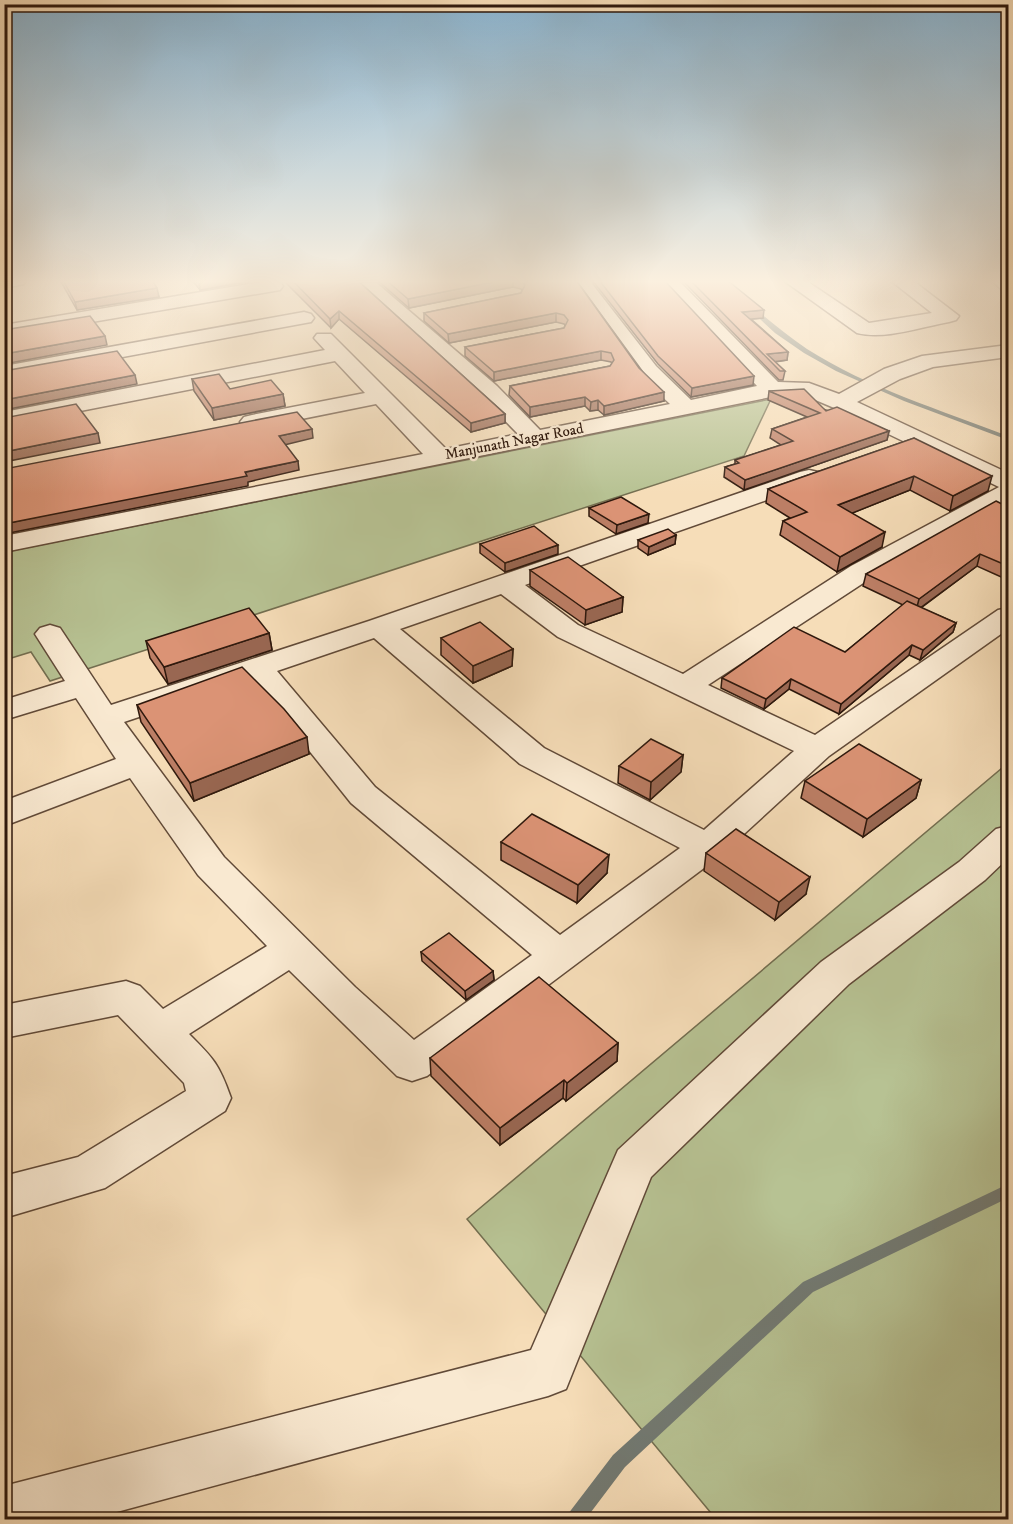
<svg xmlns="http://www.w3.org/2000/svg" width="1013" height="1524" viewBox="0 0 1013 1524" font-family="'IM FELL DW Pica',serif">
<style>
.green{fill:#b7c293;stroke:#736e50;stroke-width:1.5}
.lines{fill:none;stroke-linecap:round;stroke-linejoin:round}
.stream{fill:#727a73;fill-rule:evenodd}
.minor-casing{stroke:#614a38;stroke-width:3}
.minor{fill:#f9e9d1;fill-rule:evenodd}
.wall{fill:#bc7e65;stroke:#2f190d;stroke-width:1.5}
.shaded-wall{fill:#996752;stroke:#2f190d;stroke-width:1.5}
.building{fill:#db9375;stroke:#2f190d;stroke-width:1.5}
.labels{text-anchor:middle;stroke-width:5;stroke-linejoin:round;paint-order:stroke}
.far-street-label{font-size:15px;fill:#2f190d;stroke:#f9e9d1}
</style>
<rect width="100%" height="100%" fill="#f6ddb8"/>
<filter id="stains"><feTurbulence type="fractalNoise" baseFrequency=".00333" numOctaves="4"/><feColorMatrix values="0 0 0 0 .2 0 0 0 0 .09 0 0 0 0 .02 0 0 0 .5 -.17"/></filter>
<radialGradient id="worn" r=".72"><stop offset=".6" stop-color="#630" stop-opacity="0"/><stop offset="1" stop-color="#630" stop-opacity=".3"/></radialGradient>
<g class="green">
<polygon points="771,399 744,456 50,681 31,652 5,660 5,552"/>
<polygon points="1008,763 1008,1519 716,1519 467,1219"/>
</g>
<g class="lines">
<g class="stream">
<path d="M749,307H753C771,322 788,336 807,349C868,388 941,410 1008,436V440L904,401L836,371L804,353L775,333L749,309Z"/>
<polygon points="1008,1184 1008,1198 813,1292 625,1467 585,1520 565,1520 568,1514 613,1455 803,1282"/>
</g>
<defs>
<g id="minor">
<polygon points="4,280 26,280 24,284 4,288"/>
<polygon points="272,280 280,282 283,286 280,290 4,337 4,325"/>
<path d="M352,280H373L497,386L540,430L670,404L640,376L572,280H589L656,366L691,400L757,386L658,280H678L778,382L809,383L839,394L884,369L922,356L1008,345V357L933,367L900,379L857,402L1008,473V502L871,578L708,685L815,735L998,610L1008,608V629L829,756L720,856L427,1076L412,1081L397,1076L289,970L189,1034C214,1059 219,1064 231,1098L225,1111L105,1188L4,1218V1176L78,1157L186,1091L184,1083L118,1015L4,1038V1005L126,981L140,986L163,1009L267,946L198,875L130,778L4,826V801L116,759L76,698L4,720V700L65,681L35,634L40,628L50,625L60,628L111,705L369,621L800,472L809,470L818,472L821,477L818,482L525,585L578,625L683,674L851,566L999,487L832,407L806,396L781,395L4,552V536L423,454L376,404L252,429L244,427L240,422L244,417L252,415L365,393L335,361L4,426V412L325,350L314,338L317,334H331L446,449L518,434L481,396ZM501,594L558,637L794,751L704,830L544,748L400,629ZM374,638L520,764L680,848L560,935L375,787L277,671ZM252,679L351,803L532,955L414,1040L355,987L224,857L124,722Z"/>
<path d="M783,280H805L869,323L932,313L890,280H912L959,316L956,320L949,322C921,327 885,340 857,333Z"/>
<polygon points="991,280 1008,280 1008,291 1001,289"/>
<polygon points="304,312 311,314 314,318 311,322 4,379 4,366"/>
<polygon points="1008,826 1008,858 985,880 849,984 651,1177 566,1389 548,1396 87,1520 4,1520 4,1486 531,1350 618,1150 821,962 959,862 996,829"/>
</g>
</defs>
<use href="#minor" class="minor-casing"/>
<use href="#minor" class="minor"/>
</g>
<g class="wall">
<polygon points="60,280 152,280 159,297 77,310"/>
<polygon points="192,280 256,280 200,290"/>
<polygon points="283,280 357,280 505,414 505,423 471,432 339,319 331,328"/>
<polygon points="377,280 576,280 664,401 604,415 598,410 590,411 585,406 530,417 509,395 510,386 610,366 612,364 611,362 601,360 494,381 465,356 465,347 564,328 565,325 564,324 556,322 449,343 424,321 424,313 521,293 522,290 521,289 513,287 409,308"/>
<polygon points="592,280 664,280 753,385 691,397 658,364"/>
<polygon points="682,280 727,280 763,318 751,319 788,352 787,360 775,362 785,371 783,380 779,380"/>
<polygon points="192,379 230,389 283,394 285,406 214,420 194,391"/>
<polygon points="769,391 889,431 887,440 744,490 724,477 725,467 735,464 735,460 781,445 770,438 772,429 807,417 768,400"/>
<polygon points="914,438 988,491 950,511 910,490 852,513 882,547 837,572 780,535 783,521 790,518 766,503 768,489"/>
<polygon points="1008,507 1008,580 977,566 921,608 956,623 953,632 920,660 909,655 839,714 789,689 764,709 721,688 722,678 845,652 903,605 863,586 866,574"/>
<polygon points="589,508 648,523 616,534 589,516"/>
<polygon points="676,535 675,544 648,555 638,548 638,540"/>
<polygon points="480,544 558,554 505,572 480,553"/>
<polygon points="530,570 623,597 622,612 585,625 530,586"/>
<polygon points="269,633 272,650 168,684 150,658 146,641"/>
<polygon points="441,638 513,649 512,666 473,683 441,655"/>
<polygon points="137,705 309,754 194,801 141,722"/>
<polygon points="683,755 681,772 650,800 618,783 619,766"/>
<polygon points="921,780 916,798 863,837 801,798 805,781"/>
<polygon points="501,842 607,873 577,903 501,860"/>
<polygon points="706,853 806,894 775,920 704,871"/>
<polygon points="421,952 493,971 494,980 466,1000 422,961"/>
<polygon points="618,1043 617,1061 566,1101 563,1098 500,1145 431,1076 430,1058"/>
</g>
<g class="shaded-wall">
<polygon points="206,280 256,280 200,290 199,281"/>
<polygon points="503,280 513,280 513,287 409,308 408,299"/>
<polygon points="157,288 159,297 77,310 75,302"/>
<polygon points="764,310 763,318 741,320 742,312"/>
<polygon points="339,311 339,319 331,328 330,319"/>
<polygon points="556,313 556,322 449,343 448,334"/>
<polygon points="105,336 107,345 4,364 4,354"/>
<polygon points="601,351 601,360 494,381 494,372"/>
<polygon points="788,352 787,360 772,362 767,354"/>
<polygon points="135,375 137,384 4,410 4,400"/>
<polygon points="754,376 753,385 691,397 692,388"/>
<polygon points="664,392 664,401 604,415 604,406"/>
<polygon points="283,394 285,406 214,420 212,408"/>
<polygon points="585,397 585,406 530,417 530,407"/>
<polygon points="598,400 598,410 590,411 591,402"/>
<polygon points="505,414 505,423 471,432 471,423"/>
<polygon points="312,429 313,438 280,446 279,436"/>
<polygon points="889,431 887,440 744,490 745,480"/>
<polygon points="98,433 100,443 4,462 4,452"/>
<polygon points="298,461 299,470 248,482 248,486 4,534 4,524"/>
<polygon points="914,476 910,490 835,520 838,505"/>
<polygon points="992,476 988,491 950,511 953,496"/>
<polygon points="649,514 648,523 616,534 617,525"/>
<polygon points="885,532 882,547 837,572 840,557"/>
<polygon points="676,535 675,544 648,555 649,547"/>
<polygon points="558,545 558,554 505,572 505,563"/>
<polygon points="980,554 977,566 916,611 919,599"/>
<polygon points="623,597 622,612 585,625 586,610"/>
<polygon points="956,623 953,632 920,660 923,650"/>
<polygon points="269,633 272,650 168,684 164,667"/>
<polygon points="912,645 909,655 839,714 841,704"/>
<polygon points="513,649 512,666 473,683 473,666"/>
<polygon points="791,679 789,689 764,709 766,699"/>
<polygon points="307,737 309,754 194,801 190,783"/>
<polygon points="683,755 681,772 650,800 651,782"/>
<polygon points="921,780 916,798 863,837 867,819"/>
<polygon points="609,855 607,873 577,903 578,885"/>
<polygon points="810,877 806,894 775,920 779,902"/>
<polygon points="493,971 494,980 466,1000 465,991"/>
<polygon points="618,1043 617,1061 566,1101 567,1083"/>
<polygon points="564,1080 563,1098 500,1145 500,1128"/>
</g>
<g class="building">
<polygon points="63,280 152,280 157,288 75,302"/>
<polygon points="292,280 357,280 505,414 471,423 339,311 330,319"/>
<polygon points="386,280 503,280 408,299"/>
<polygon points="520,280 576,280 639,368 664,392 604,406 598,400 591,402 585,397 530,407 510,386 610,366 614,360 611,353 601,351 494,372 465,347 564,328 568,320 564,315 556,313 448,334 424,313 521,293 525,285"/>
<polygon points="599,280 664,280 754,376 692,388 658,356"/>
<polygon points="690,280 727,280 764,310 742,312 788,352 767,354 785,371 780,371"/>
<polygon points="90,316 105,336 4,354 4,330"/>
<polygon points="117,351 135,375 4,400 4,371"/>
<polygon points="219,374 230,389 271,380 283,394 212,408 192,379"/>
<polygon points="804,389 826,411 837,407 889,431 745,480 725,467 739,463 735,460 793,441 772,429 820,413 769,391"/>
<polygon points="76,404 98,433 4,452 4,418"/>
<polygon points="297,412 312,429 279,436 298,461 245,472 247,476 4,524 4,469"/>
<polygon points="914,438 992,476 953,496 914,476 838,505 885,532 840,557 783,521 807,512 768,489"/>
<polygon points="621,497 649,514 617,525 589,508"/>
<polygon points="996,501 1008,507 1008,566 980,554 919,599 866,574"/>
<polygon points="534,526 558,545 505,563 480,544"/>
<polygon points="668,529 676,535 649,547 638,540"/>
<polygon points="568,557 623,597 586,610 530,570"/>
<polygon points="907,601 956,623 923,650 912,645 841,704 791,679 766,699 722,678 794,627 845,652"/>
<polygon points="249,608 269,633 164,667 146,641"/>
<polygon points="480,622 513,649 473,666 441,638"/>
<polygon points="242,667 284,709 307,737 190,783 137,705"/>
<polygon points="651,739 683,755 651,782 619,766"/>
<polygon points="859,744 921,780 867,819 805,781"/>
<polygon points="532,814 609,855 578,885 501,842"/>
<polygon points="736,829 810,877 779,902 706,853"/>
<polygon points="449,933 493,971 465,991 421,952"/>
<polygon points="539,977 618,1043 567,1083 564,1080 500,1128 430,1058"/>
</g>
<linearGradient id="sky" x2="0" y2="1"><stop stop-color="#8ab6d4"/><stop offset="0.57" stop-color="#fbf0df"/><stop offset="1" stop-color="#fbf0df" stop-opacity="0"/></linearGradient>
<rect width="1013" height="494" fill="url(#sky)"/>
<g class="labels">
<g class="far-street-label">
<text transform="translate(514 441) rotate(-11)" y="5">Manjunath Nagar Road</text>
</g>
</g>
<rect width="1013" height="1524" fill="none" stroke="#f6ddb8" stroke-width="24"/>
<rect x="6" y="6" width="1001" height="1512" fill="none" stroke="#2f190d" stroke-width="3"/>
<rect x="12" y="12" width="989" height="1500" fill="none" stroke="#2f190d" stroke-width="1.5"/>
<rect width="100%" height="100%" filter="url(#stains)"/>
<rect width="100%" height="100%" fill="url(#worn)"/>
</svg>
